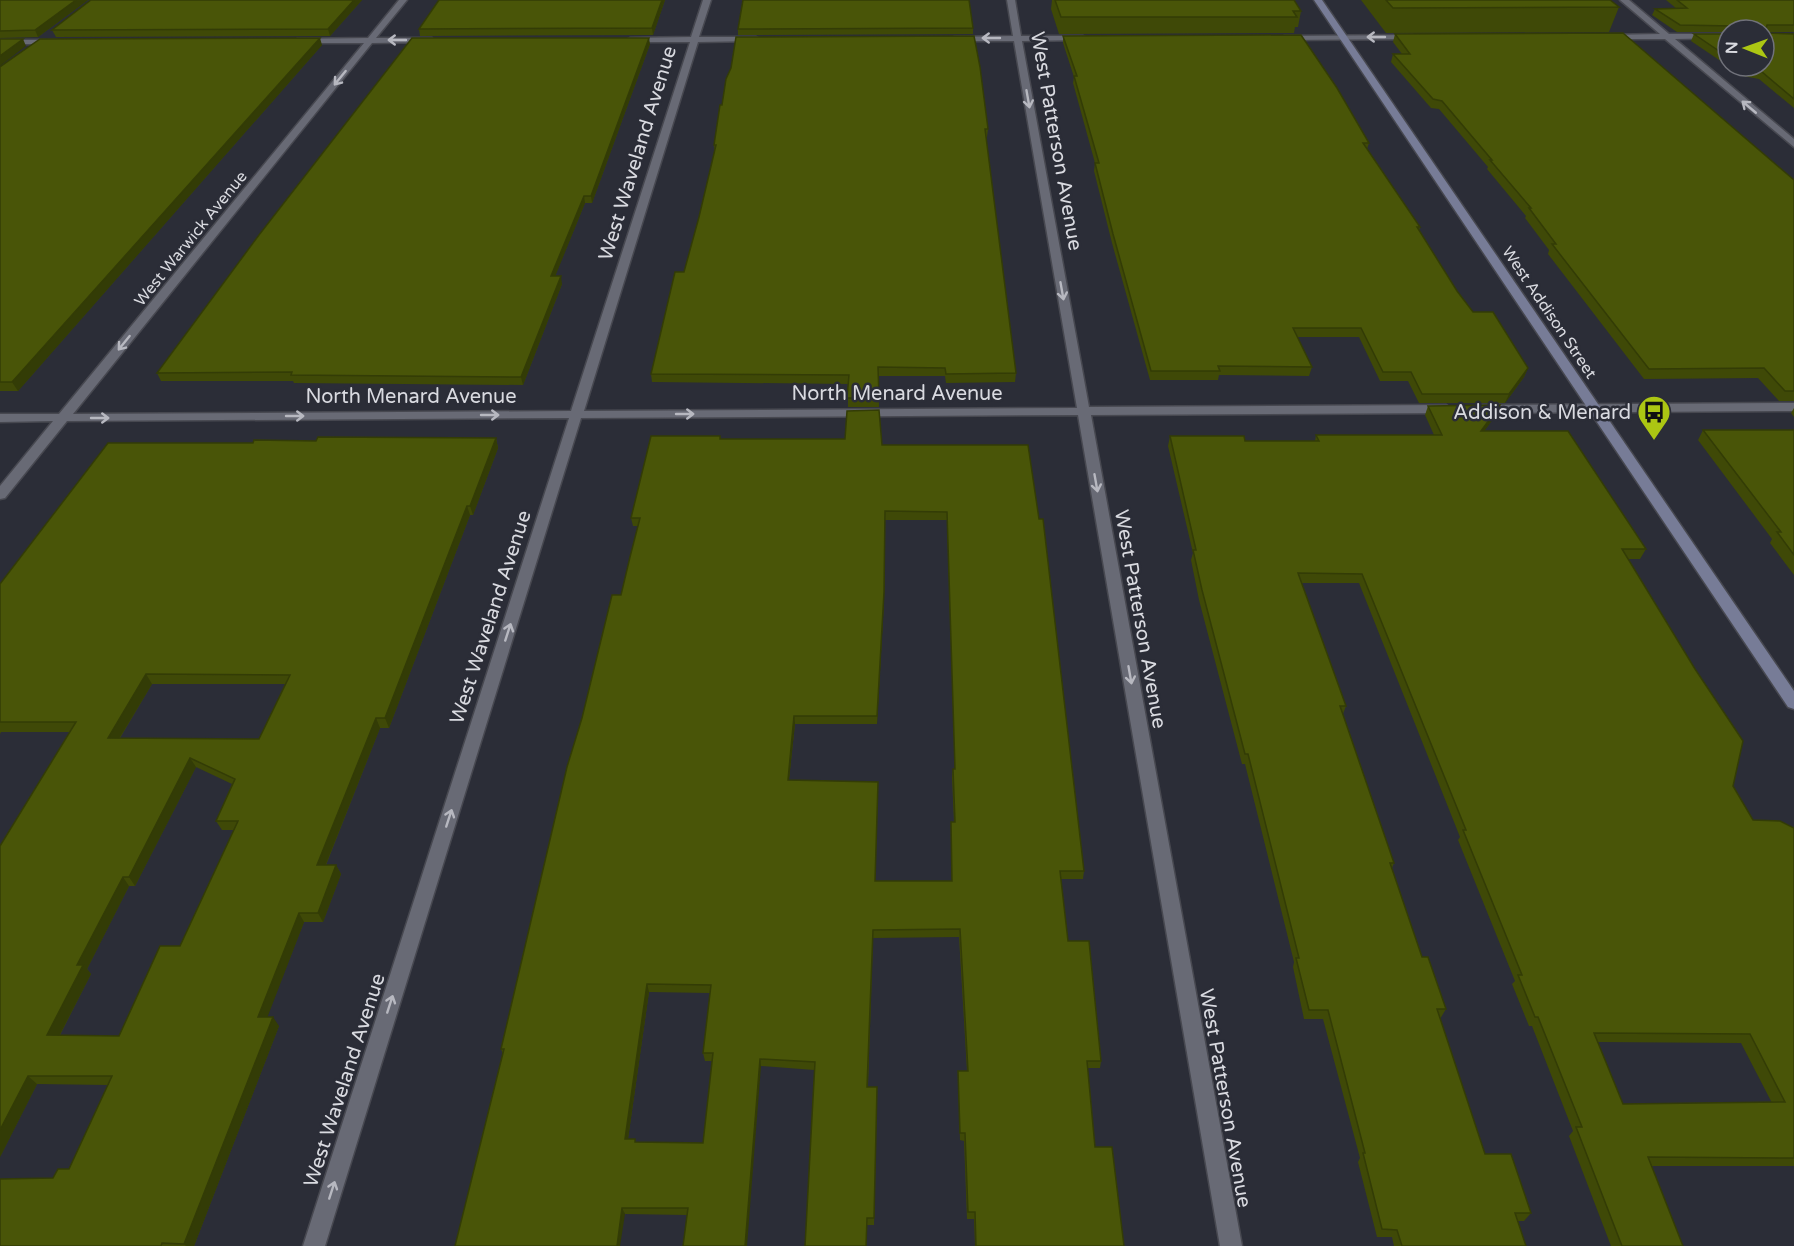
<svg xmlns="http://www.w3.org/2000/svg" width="1794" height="1246" viewBox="0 0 1794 1246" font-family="'Varela Round',sans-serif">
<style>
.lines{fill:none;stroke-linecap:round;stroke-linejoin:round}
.street-casing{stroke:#474850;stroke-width:3}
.secondary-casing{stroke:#474850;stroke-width:3}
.street{fill:#686a75;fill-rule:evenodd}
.secondary{fill:#777c97;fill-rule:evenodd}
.wall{fill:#3f4907;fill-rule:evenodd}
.shaded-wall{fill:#333c06}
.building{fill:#495508;stroke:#333c06;stroke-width:1.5;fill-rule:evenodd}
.oneway{stroke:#b7b8c0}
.labels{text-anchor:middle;stroke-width:5;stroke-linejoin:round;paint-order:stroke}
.far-street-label{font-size:16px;fill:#d9dae0;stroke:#2b2d37}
.street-label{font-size:20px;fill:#d9dae0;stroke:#2b2d37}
.poi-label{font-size:20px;fill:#d9dae0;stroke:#2b2d37;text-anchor:end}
</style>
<rect width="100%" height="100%" fill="#2b2d37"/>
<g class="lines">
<defs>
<g id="street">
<polygon points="399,0 407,0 376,38 432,38 432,42 372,43 73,414 571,411 690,42 630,42 626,40 630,38 691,37 703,0 711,0 699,37 756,37 760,39 756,41 698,42 584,411 1077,408 1014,41 954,41 950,39 954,37 1013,36 1007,0 1015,0 1021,36 1083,36 1087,38 1083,40 1022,41 1089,407 1446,405 1452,409 1446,413 1091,415 1242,1246 1220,1246 1078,415 581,418 325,1246 303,1246 569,418 67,421 5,498 0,499 0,486 53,421 0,422 0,414 59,414 364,43 300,43 296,41 297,39 368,38"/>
<polygon points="1620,0 1629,0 1669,34 1728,34 1728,38 1675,39 1794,139 1794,147 1665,39 1605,39 1604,37 1608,35 1660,34"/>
<polygon points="1413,35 1417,37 1416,39 1284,40 1280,38 1284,36"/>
<polygon points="0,40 57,40 61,42 57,44 0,44"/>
<polygon points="1794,403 1794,411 1479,413 1473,409 1479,405"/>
</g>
<polygon id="secondary" points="1314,0 1322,0 1794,691 1794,709 1788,707"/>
</defs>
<use href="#street" class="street-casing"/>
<use href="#secondary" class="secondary-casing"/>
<use href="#street" class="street"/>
<use href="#secondary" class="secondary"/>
</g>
<g class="wall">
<polygon points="0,0 88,0 38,37 0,38"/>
<polygon points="362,0 330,36 56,37 52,30"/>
<polygon points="665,0 653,35 420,36 419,29"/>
<polygon points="1052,0 1294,0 1301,11 1298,27 1295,27 1294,33 1059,34 1051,9"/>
<polygon points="1361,0 1610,0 1619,7 1609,32 1386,33"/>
<polygon points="1666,0 1794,0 1794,32 1766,32 1765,33 1794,34 1794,108 1759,79 1743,76 1729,66 1764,66 1764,30 1728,30 1728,32 1677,32 1652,15 1655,9 1677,9"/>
<polygon points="973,28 973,34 738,35 738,29"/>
<polygon points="1395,34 1794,180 1794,401 1779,401 1758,378 1644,379 1548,254 1549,250 1525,218 1526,216 1487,169 1488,167 1439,109 1431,108 1391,62 1393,54 1402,54 1393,42"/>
<polygon points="1694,34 1728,34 1728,66 1691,41"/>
<polygon points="1063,36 1369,143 1367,149 1420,227 1419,231 1457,291 1473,312 1528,368 1524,377 1505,403 1419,403 1408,381 1380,381 1359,337 1297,337 1312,367 1309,376 1219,375 1218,380 1150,380 1112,243 1094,171 1095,163 1073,83 1074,77 1063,43"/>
<polygon points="650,44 592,203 585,203 555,276 562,284 523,385 294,383 293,381 161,381 157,373"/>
<polygon points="322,45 18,391 0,391 0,67"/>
<polygon points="988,129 987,137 986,137 1016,373 1015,382 946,383 945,376 878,376 879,407 848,407 848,384 652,382 651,374 684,272 699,217 715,153 714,145"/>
<path d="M1500,405L1496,415L1484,431L1646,549L1640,559H1628L1733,786L1753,820L1794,828V1166H1652L1683,1246H1611L1569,1136L1573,1131L1532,1026H1529L1512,984L1515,981L1458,840L1460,837L1359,583H1302L1346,706L1343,714L1394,863L1392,868L1422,957L1446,1009L1440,1019L1485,1154L1531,1213L1524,1221H1518L1526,1246H1394L1392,1237H1377L1358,1162L1360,1158L1323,1019H1304L1293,967L1294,962L1245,764H1242L1199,600L1191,560L1193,553L1168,446L1170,436L1245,441H1315L1316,435H1434L1425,415L1428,406ZM1598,1042L1741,1043L1772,1103L1623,1104Z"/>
<polygon points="1794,408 1794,417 1791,413"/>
<polygon points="1703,430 1794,430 1794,575 1770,543 1772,539 1698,440"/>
<path d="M720,436L721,439L882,445H1028L1084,871L1083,879H1061L1068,941L1101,1061L1100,1068H1087L1095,1147L1124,1246H975L974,1219H967L964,1141L960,1140L958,1071H967L959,937L873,938L868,1087H877L874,1225H867L814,1070L761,1066L687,1215L625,1214L503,1054L501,1049L621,595L638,526H633L631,518ZM885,520H947L955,769H953L952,777L954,822H951V830L952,881H876L789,780L795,724H877L884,600ZM649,992L710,993L703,1053L705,1061H712L703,1143H636L628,1139Z"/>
<path d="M496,438L498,448L473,515H470L389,728H380L326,865H336L341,874L323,922H304L267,1017L279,1026L194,1246H0L53,1178L69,1169L108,1085L37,1084L0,1157L71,732H1L0,734V584L253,443L316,441ZM152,684H285L259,739L120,738ZM196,767L232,784L216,821L222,830H234L180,946L119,1036L60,1035L91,974L87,969L129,886H135Z"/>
</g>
<g class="shaded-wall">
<polygon points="76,0 88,0 38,37 35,30"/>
<polygon points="354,0 362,0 330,36 328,29"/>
<polygon points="662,0 665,0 653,35 652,28"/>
<polygon points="320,38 322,45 18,391 12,382"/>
<polygon points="649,38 650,44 592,203 591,196"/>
<polygon points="23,39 26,46 0,66 0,56"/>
<polygon points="584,196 585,203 552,284 551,276"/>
<polygon points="561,276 562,284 523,385 521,377"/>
<polygon points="1528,368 1524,377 1505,403 1509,394"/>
<polygon points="1500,405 1496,415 1477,441 1481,431"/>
<polygon points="496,438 498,448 473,515 470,506"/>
<polygon points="467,506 470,515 389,728 385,718"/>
<polygon points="885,511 884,600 877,724 877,716"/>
<polygon points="146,674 152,684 114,747 108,738"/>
<polygon points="794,716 795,724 788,788 788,780"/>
<polygon points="376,718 380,728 322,874 317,865"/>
<polygon points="190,758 196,767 135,886 129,877"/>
<polygon points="336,865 341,874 323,922 318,913"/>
<polygon points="123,877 129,886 87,969 91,974 55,1044 47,1035 77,965"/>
<polygon points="299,913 304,922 264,1026 258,1017"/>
<polygon points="647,984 649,992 627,1146 625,1139"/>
<polygon points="273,1017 279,1026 194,1246 186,1246 184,1244"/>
<polygon points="760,1059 761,1066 747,1246 745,1246"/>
<polygon points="28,1076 37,1084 0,1157 0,1130"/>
<polygon points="622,1208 625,1214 620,1246 617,1246"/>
</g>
<g class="building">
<polygon points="0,0 76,0 35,30 0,31"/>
<polygon points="91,0 354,0 328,29 52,30"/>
<polygon points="439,0 662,0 652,28 419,29"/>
<polygon points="743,0 969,0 973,28 738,29"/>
<polygon points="1055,0 1294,0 1301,11 1293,11 1297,17 1061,17"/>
<polygon points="1386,0 1610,0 1619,7 1393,8"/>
<polygon points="1677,0 1794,0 1794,25 1767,25 1765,33 1794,34 1794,99 1762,72 1746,69 1742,66 1764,66 1764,30 1732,30 1732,26 1680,25 1655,9 1687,8"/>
<polygon points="1623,33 1794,180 1794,391 1785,391 1764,368 1649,369 1552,244 1556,244 1529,208 1531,208 1490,160 1492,160 1442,101 1433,99 1393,54 1410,54 1395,34"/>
<polygon points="1694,34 1728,34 1728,57"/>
<polygon points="1301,35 1337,88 1369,143 1363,143 1420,227 1417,227 1457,291 1473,312 1493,312 1528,368 1509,394 1422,394 1411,372 1383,372 1361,328 1293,328 1312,367 1218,366 1220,371 1151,371 1113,234 1095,163 1099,163 1074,76 1077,76 1063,36"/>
<polygon points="974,36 980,67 988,129 985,129 1016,373 946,374 945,368 878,367 879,398 847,398 849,375 651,374 675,272 684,272 699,217 716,145 714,145 720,105 722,105 726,79 731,68 736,37"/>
<polygon points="320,38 12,382 0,382 0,67 40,39"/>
<polygon points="412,38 649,38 591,196 584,196 551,276 561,276 521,377 291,375 292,372 157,373 259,235"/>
<polygon points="0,39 23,39 0,56"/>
<path d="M1500,405L1481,431H1568L1646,549H1622L1695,669L1743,741L1733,786L1753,820L1780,821L1794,828V1158L1648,1157L1683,1246H1622L1576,1127H1582L1538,1017H1535L1518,975H1522L1463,830H1466L1362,574L1298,573L1346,706H1340L1394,863H1390L1422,957H1428L1446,1009H1437L1485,1154H1511L1531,1213H1515L1526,1246H1402L1397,1230L1382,1229L1363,1153H1365L1328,1010H1309L1296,958H1299L1248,754H1245L1202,590L1193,550H1196L1170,436H1244L1245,441H1319L1316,435H1442L1428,406ZM1594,1033L1750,1034L1785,1102L1623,1104Z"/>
<path d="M879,410L882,445H1028L1039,519H1043L1084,871H1060L1068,941H1089L1101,1061H1087L1095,1147H1112L1124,1246H976L975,1212H968L965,1133H960L958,1071H968L960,929L873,930L867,1087H877L874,1218H867L866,1246H805L815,1062L760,1059L745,1246H683L688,1208H622L617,1246H455L504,1049H501L567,767L582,718L612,595H621L630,557L640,518H631L651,436H720V439H845L847,411ZM885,511L947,512L955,769H953L955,822H951L952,881H875L878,782L788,780L794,716H877L884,592ZM647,984L711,985L703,1053H713L703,1143L635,1142V1139H625Z"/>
<polygon points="1703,430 1794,430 1794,555 1777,532 1781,532"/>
<path d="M318,437L496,438L470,506H467L385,718H376L317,865H336L318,913H299L258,1017H273L184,1244L162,1243L161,1246H0V1179L53,1178L58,1169H69L112,1076H28L0,1130V846L76,722H0V584L108,443H253L254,440L316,441ZM146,674L290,675L259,739L108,738ZM190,758L235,779L216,821H238L180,946H160L119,1036L47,1035L83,965H77L123,877H129Z"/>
</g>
<defs><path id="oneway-shaft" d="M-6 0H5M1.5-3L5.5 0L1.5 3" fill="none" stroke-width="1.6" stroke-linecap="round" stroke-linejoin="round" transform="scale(1.5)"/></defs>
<g class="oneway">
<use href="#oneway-shaft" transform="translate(1376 37) rotate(180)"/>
<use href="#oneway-shaft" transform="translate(991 38) rotate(180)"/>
<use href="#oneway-shaft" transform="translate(397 40) rotate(180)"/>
<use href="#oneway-shaft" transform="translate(340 78) rotate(129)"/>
<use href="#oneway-shaft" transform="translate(1028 99) rotate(80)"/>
<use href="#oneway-shaft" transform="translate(1749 107) rotate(-140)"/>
<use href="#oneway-shaft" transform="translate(1062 291) rotate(80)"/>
<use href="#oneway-shaft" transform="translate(124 343) rotate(129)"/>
<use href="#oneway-shaft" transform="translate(685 414)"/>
<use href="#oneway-shaft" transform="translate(490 415)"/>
<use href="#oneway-shaft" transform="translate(295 416)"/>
<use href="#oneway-shaft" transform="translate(100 418)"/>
<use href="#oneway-shaft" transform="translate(1096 483) rotate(80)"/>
<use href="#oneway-shaft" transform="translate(508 632) rotate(-72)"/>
<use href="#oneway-shaft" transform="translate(1130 675) rotate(80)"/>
<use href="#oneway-shaft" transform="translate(449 818) rotate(-72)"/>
<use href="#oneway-shaft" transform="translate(390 1004) rotate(-72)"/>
<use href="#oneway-shaft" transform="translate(332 1190) rotate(-72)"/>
</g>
<defs>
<symbol id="bus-pin" viewBox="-11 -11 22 30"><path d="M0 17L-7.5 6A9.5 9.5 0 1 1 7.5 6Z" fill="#acc613" stroke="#2b2d37"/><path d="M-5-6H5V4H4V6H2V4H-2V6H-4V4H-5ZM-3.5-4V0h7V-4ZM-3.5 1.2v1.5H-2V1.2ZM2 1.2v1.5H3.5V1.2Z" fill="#111"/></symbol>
</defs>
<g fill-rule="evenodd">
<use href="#bus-pin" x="1635" y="393" width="38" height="52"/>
</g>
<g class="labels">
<g class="far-street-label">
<text transform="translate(190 238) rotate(-51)" y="6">West Warwick Avenue</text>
<text transform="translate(1550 312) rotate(56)" y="6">West Addison Street</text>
</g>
<g class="street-label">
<text transform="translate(1057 141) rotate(80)" y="7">West Patterson Avenue</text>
<text transform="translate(637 153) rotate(-73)" y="7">West Waveland Avenue</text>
<text x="897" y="400">North Menard Avenue</text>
<text x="411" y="403">North Menard Avenue</text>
<text transform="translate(490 617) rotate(-72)" y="7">West Waveland Avenue</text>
<text transform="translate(1141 619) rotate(80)" y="7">West Patterson Avenue</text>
<text transform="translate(344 1080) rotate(-72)" y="7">West Waveland Avenue</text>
<text transform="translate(1226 1098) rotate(80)" y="7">West Patterson Avenue</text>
</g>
<g class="poi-label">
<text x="1631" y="419">Addison &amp; Menard</text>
</g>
</g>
<g transform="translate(1746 48) rotate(271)"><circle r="28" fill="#2b2d37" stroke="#71727b" stroke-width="1.5"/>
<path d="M0-4.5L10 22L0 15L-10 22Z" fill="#acc613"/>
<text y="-9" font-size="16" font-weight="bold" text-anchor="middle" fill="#d9dae0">N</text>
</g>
</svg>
